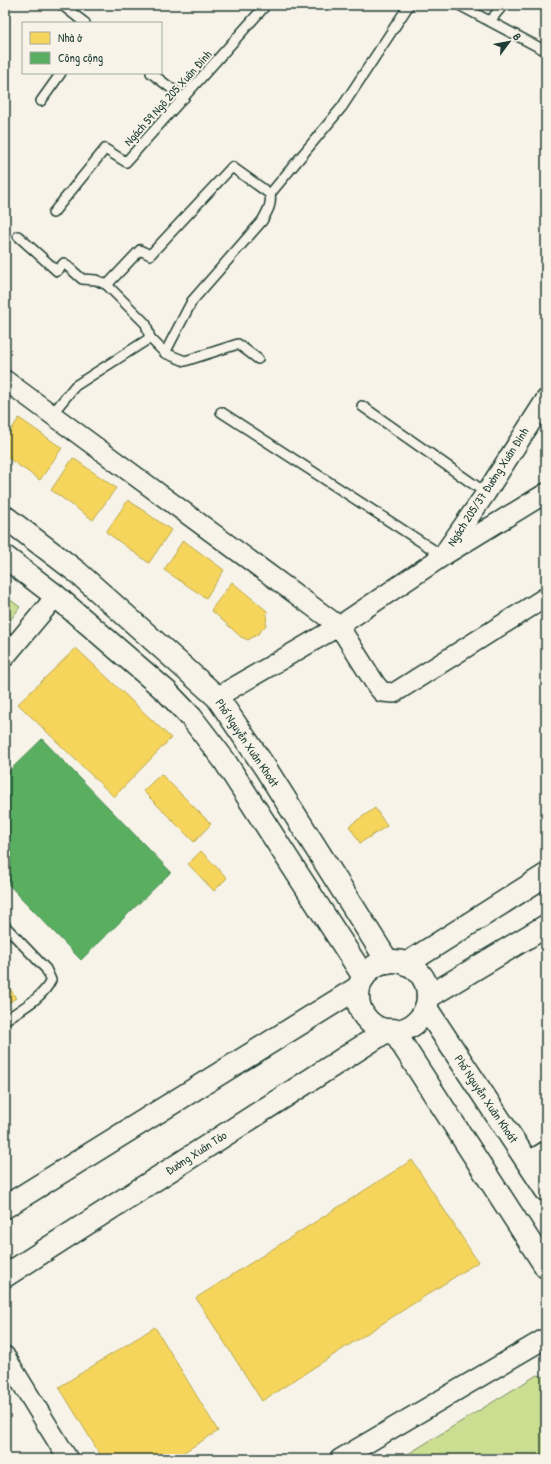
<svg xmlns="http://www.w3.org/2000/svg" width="551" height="1464" viewBox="0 0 551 1464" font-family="'Patrick Hand',sans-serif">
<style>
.green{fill:#ccde92;stroke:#768e63}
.homes{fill:#f6d55c;stroke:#b6a750}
.public{fill:#5aae61;stroke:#488c54}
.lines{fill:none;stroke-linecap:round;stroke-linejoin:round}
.lane-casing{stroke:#1f3d34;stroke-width:12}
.street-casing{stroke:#1f3d34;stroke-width:22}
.secondary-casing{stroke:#1f3d34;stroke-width:25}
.primary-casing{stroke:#1f3d34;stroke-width:25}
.lane{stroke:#f7f3e8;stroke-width:9}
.street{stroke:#f7f3e8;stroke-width:19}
.secondary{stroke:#f7f3e8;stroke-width:22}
.primary{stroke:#f7f3e8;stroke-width:22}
.labels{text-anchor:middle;stroke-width:4;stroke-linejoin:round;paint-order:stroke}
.street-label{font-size:12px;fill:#1f3d34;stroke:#f7f3e8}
</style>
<rect width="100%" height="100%" fill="#f7f3e8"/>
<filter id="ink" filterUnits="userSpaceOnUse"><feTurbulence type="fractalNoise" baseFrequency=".025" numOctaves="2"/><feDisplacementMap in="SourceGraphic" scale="8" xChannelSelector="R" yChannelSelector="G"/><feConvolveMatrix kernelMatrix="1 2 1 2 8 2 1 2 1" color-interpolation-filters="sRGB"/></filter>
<g filter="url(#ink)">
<g class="green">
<polygon points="5,596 20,607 5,627"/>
<polygon points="537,1375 546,1377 546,1459 400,1459"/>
</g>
<g class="homes">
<polygon points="5,399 11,403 5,412"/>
<polygon points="19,418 62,448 40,480 5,456 5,439"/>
<polygon points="73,458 116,488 93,520 51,490"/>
<polygon points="128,500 171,530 149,563 106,532"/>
<polygon points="183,540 224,570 206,598 164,570"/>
<polygon points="232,582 267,611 266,625 258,634 248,640 241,637 211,610"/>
<polygon points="76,648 171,738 114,797 18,704"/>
<polygon points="161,774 211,824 194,842 143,791"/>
<polygon points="375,808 387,826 360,843 349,826"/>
<polygon points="201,851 227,878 214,891 188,864"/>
<polygon points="5,981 16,998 5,1005"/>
<polygon points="412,1160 478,1262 262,1401 196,1298"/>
<polygon points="155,1327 218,1431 173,1459 103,1459 59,1387"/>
</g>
<polygon class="public" points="42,739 171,872 81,960 5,881 5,775"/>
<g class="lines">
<defs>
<g id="lane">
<polyline points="62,5 85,23"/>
<polyline points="459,5 546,51"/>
<polyline points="490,21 503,5"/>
<polyline points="151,73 184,98"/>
<polyline points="41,101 61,73"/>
<polyline points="53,213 105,149 126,162 266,5"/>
<polyline points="18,236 57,271 64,263 82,279 96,280 107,285"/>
<polyline points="150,338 146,324 107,285 140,250 150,255 232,167 270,194 342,107 409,5"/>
<polyline points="150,338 165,353 185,361 238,344 258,359"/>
<path d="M165,353L192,301L262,221C267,212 272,205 270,194"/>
<polyline points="362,406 486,493"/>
<polyline points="221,412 443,556"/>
<polyline points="52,414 75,386 150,338"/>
<path d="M5,926L46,969L51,980C43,998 21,1009 5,1020"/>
</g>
<g id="street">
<polyline points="5,380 339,626 376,685 382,692 394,693 546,597"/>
<polyline points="447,549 486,493 546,399"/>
<polyline points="5,657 56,596"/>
<polyline points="217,697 339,626 443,556 546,493"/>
<polyline points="528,1162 546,1151"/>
<polyline points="5,1356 68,1459"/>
<polyline points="340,1459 546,1338"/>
</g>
<g id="secondary">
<polyline points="5,517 77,572 217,697 266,769 388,962"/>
<polyline points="5,557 56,596 167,692 191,717 224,760 364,977"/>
<polyline points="426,1008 546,1190"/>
<polyline points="393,1030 546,1267"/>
</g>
<g id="primary">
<circle cx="393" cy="996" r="35"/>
<polyline points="406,964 546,875"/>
<polyline points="428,997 546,926"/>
<polyline points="5,1207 359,987"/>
<polyline points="5,1276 388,1030"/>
</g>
</defs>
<use href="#lane" class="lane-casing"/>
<use href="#street" class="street-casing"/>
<use href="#secondary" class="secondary-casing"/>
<use href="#primary" class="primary-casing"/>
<use href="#lane" class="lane"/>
<use href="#street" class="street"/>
<use href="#secondary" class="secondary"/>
<use href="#primary" class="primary"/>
</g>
</g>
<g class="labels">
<g class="street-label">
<text transform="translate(168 98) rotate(-48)" y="4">Ngách 59 Ngõ 205 Xuân Đỉnh</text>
<text transform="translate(488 487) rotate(-57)" y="4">Ngách 205/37 Đường Xuân Đỉnh</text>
<text transform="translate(247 743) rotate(56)" y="4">Phố Nguyễn Xuân Khoát</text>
<text transform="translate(486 1099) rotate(56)" y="4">Phố Nguyễn Xuân Khoát</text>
<text transform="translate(196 1153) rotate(-33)" y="4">Đường Xuân Tảo</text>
</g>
</g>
<rect width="551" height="1464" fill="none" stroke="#f7f3e8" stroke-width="20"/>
<rect x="10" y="10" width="531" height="1444" fill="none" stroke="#1f3d34" stroke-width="1.5" filter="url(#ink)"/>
<rect x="22" y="22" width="140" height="52" fill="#f7f3e8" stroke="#a1aaa0"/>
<rect x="30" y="32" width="20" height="12" fill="#f6d55c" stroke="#a1aaa0"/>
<text x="58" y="42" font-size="12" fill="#1f3d34">Nhà ở</text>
<rect x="30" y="52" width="20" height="12" fill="#5aae61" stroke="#a1aaa0"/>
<text x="58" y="62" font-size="12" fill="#1f3d34">Công cộng</text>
<g transform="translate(509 42) rotate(58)" stroke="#f7f3e8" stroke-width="3" paint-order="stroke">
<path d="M0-3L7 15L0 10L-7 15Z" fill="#1f3d34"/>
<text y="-6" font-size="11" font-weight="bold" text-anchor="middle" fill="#1f3d34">B</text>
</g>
</svg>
